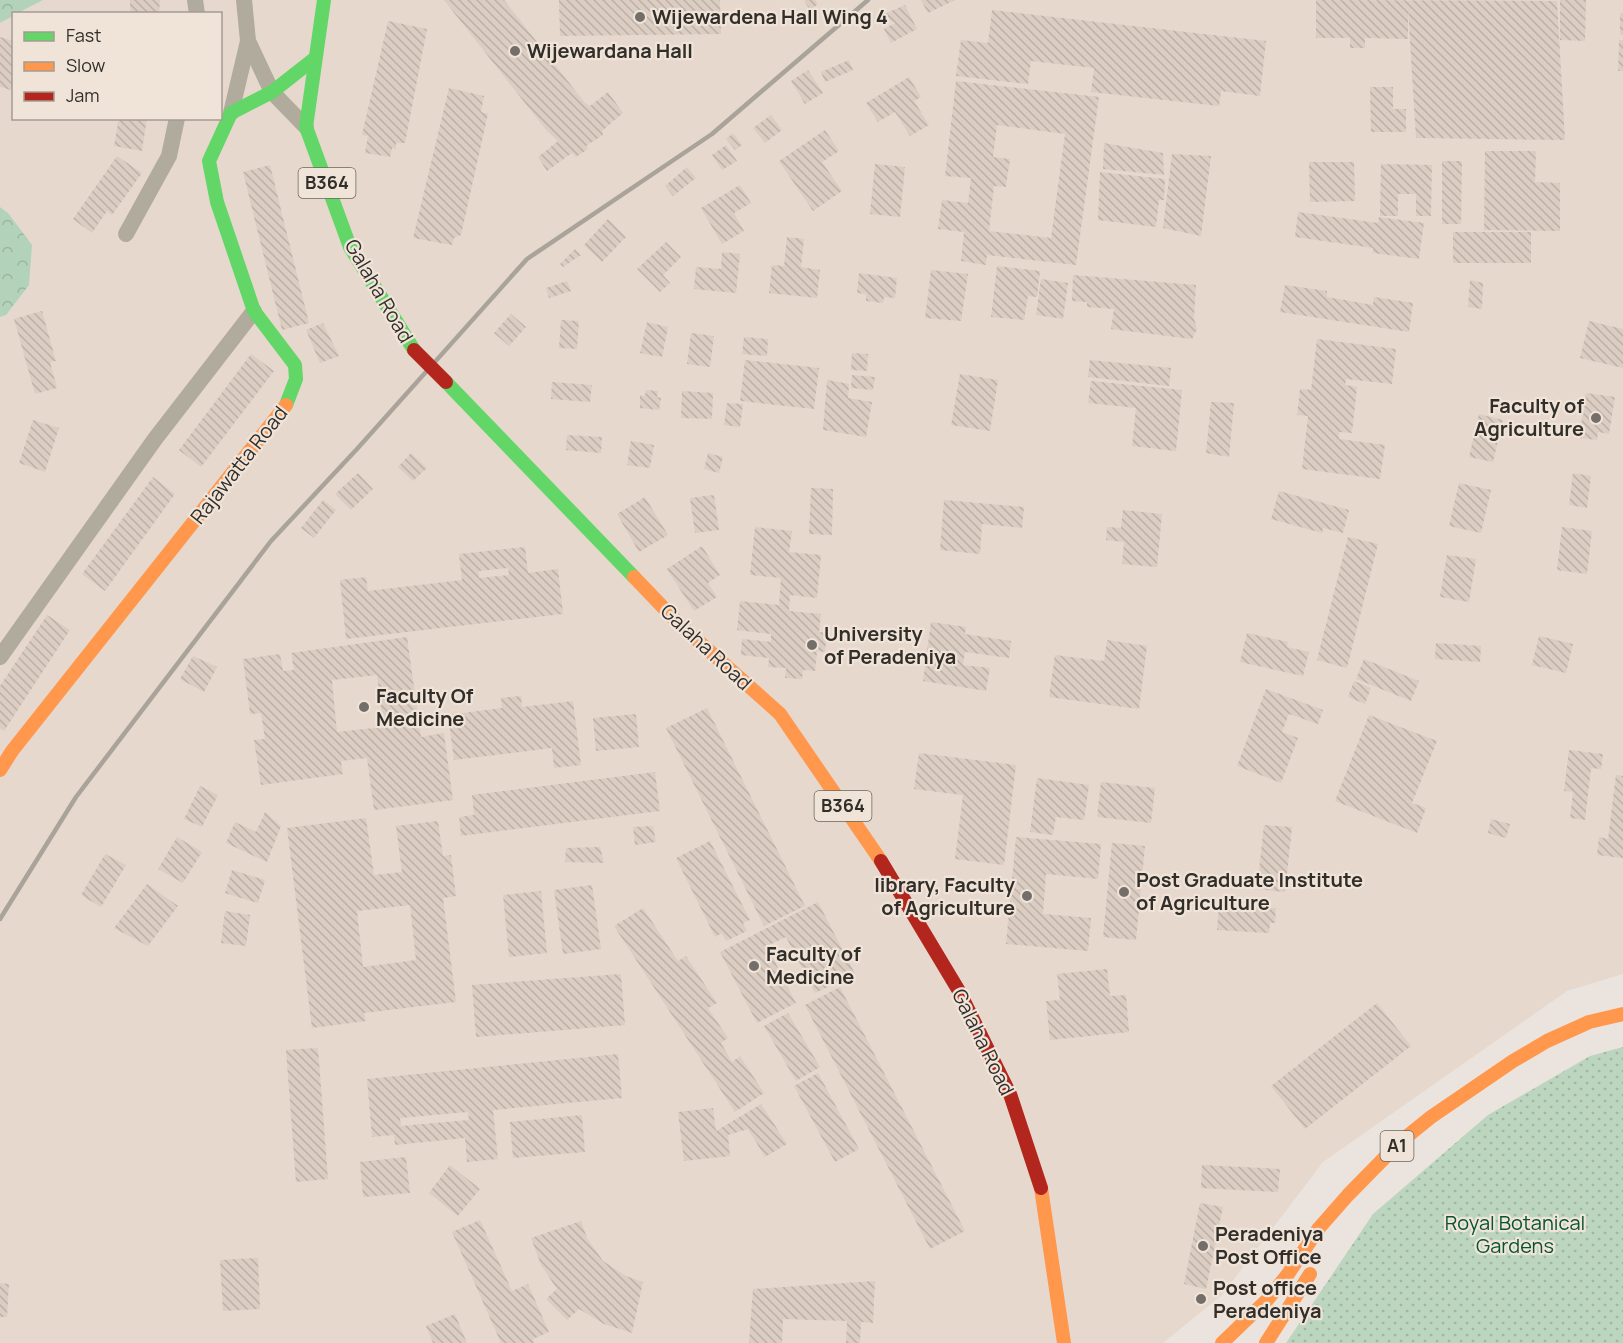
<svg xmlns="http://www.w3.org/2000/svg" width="1623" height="1343" viewBox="0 0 1623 1343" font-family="Manrope,sans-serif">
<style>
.built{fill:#e6d8cd}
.grass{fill:url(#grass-dots)}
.forest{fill:url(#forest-crowns)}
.building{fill:url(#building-back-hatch);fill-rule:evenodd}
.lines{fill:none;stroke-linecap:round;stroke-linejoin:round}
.street{stroke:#b1ab9d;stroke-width:16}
.fast{stroke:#63d668;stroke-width:14}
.slow{stroke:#ff974d;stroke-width:14}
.jam{stroke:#b3261e;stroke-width:14}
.rail{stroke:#a9a39a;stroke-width:4.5}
.jam-bridge{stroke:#b3261e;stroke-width:14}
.poi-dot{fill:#736e69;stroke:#f0e4d9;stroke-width:2}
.labels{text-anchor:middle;stroke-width:4.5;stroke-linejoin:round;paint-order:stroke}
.shield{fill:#f0e4d9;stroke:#6b655e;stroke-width:1.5}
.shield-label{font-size:18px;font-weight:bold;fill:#322e2a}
.poi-label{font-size:20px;font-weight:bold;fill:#322e2a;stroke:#f0e4d9;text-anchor:start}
.street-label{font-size:20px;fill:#322e2a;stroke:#f0e4d9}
.park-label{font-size:20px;fill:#055531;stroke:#f0e4d9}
</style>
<defs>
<pattern id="grass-dots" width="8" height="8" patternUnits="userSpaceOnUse" patternTransform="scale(1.5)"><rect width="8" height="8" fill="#bbd5bf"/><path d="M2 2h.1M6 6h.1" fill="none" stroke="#a1b7a4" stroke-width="1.8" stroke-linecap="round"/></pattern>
<pattern id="forest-crowns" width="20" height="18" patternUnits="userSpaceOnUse" patternTransform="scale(1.5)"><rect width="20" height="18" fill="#b2d2ba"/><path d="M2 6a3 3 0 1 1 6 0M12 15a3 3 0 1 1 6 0" fill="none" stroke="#9ab5a0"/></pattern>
<pattern id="building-back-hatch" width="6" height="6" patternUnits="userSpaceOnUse" patternTransform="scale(1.5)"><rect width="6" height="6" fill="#dbcdc2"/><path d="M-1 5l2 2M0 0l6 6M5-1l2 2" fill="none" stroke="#bcb0a7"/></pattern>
</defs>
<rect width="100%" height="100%" fill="#ebe4de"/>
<polygon class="built" points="43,0 1623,0 1623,974 1567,991 1323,1162 1222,1295 1163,1343 0,1343 0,317 6,315 8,213 0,207 0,23 13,16 14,118 220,118 220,14 18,13"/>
<polygon class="grass" points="1623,1047 1623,1343 1286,1343 1373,1214 1488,1115 1590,1056"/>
<g class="forest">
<polygon points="0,0 43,0 18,13 14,14 13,16 0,23"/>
<polygon points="0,207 8,213 32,245 29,285 6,315 0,317"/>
</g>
<g class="building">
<polygon points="130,0 160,0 159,14 130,14"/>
<polygon points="444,0 504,0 585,103 590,106 608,92 623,113 602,131 603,135 586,146 588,149 576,157 572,153 547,171 538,157 558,141 547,131"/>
<polygon points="559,0 720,0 721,34 560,36"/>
<polygon points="806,0 815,0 818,4 810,10 804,1"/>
<polygon points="921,0 955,0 928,13"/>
<polygon points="1316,0 1557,1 1565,140 1416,138 1408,8 1408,39 1365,38 1365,48 1350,48 1350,38 1316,38"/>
<polygon points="1560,0 1586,0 1585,41 1560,40"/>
<polygon points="905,5 917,29 891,43 884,29 895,23 882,15"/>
<polygon points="992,10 1266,41 1260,96 1221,91 1219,106 1091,92 1094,68 1031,61 1028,84 956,76 961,40 988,43"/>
<rect x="1620" y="13" width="3" height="22"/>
<polygon points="388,21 427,29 405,143 396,143 396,149 392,148 390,157 365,153 368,136 362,135"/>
<polygon points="0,37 14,41 14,91 0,87"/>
<polygon points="1619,40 1623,40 1623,71 1618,71"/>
<polygon points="849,60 853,70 825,82 821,72"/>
<polygon points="808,70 823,93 805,104 791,81"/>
<polygon points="909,77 921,97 914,101 929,125 910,136 895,112 878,122 866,103"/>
<path d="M956,81L1099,97L1076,265L987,255L986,265L961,261L964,232L938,229L942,200L968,203L971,178L945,176ZM997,125L1065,134L1051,238L989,231L994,186L1006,187L1010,159L993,157Z"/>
<polygon points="1370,87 1393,87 1393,109 1406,109 1406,132 1371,132"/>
<polygon points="449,88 484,96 481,112 488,114 461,235 454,238 452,245 413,238"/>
<polygon points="771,115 782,130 765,143 753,128"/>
<polygon points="119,118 147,118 142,151 114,146"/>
<polygon points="825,130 839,151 822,162 842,191 813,211 779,161"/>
<polygon points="733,133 742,145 735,150 726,139"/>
<polygon points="1104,143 1163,153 1164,175 1103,169"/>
<polygon points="726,145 737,161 722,170 712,155"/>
<polygon points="1485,151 1536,151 1535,182 1560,183 1560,231 1484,230"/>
<polygon points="1172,154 1211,156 1201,236 1163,228"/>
<polygon points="117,156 142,173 112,215 107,211 92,233 73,219"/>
<polygon points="1442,161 1462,161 1461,224 1442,224"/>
<polygon points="1309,162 1354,162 1355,201 1310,202"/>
<polygon points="875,164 905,167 900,217 870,214"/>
<polygon points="1381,164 1432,165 1431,216 1416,216 1416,194 1398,194 1398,216 1380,216"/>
<polygon points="270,165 309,323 282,330 243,172"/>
<polygon points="687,167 696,178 673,196 665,186"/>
<polygon points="1100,172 1165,179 1164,200 1159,200 1156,227 1098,220"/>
<polygon points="740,185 751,203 734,213 744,231 722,244 701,208"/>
<polygon points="1298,212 1378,223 1379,217 1424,223 1419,259 1373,253 1373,248 1295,237"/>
<polygon points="608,219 626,237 602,262 584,245"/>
<rect x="1453" y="232" width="78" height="31"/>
<polygon points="787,237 804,239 801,267 820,270 817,298 769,293 772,265 784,266"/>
<polygon points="666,242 681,257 663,275 670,283 660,292 637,269"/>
<polygon points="575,249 581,255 563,267 560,264"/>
<polygon points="722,252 740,254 736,293 694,289 696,267 721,269"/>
<polygon points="997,266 1040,271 1037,297 1028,296 1024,320 991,317"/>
<polygon points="931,270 968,274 961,321 925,318"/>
<polygon points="859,273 897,278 895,298 884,297 883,303 866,301 866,294 857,293"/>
<polygon points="1073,275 1196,285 1194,318 1197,329 1192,339 1111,329 1114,309 1087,307 1087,302 1072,301"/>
<polygon points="1041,279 1068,283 1063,319 1036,315"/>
<polygon points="1470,280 1483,283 1482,309 1468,307"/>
<polygon points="567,281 571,291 549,298 546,288"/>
<polygon points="1285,285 1327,291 1327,297 1373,305 1374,297 1413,303 1409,332 1280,312"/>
<polygon points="42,311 56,361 50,362 57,388 35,394 14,319"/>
<polygon points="511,314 526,327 509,346 494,333"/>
<polygon points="561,320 579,321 577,349 559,348"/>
<polygon points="1589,321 1623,329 1623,368 1580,358"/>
<polygon points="647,322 668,327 662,357 640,353"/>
<polygon points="323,323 339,356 320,363 306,330"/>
<polygon points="691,333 714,336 710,367 687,364"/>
<polygon points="744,337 768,339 767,356 742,354"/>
<polygon points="1317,339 1396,349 1392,384 1346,379 1345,385 1357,387 1352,433 1339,432 1339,439 1385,445 1380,479 1302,469 1308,416 1297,415 1300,389 1311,390"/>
<polygon points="852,353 868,354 867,371 851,370"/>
<polygon points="251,354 274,371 201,467 179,450"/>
<polygon points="745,360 819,368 814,409 740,401"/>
<polygon points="1090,360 1171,368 1169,386 1088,377"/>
<polygon points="960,374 998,380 990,431 951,425"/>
<polygon points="852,375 875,377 873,390 851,388"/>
<polygon points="827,380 849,384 848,398 872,402 866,437 823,430"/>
<polygon points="1091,381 1182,390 1176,451 1132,446 1136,408 1088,403"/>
<polygon points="552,382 592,385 590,402 551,399"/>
<polygon points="646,390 658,391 657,397 661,398 659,410 640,408 640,395 645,396"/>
<polygon points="682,391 713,393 712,419 681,418"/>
<polygon points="1586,393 1615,397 1609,434 1598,432 1597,440 1579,438"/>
<polygon points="1211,402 1234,403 1229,457 1206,453"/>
<polygon points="727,403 743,404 740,427 724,425"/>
<polygon points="1479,414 1503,420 1493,462 1469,457"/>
<polygon points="33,420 59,428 45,472 19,463"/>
<polygon points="567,435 602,437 601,453 566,450"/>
<polygon points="631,441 654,445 650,468 627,465"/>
<polygon points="411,453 427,468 413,481 398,467"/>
<polygon points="708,453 723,457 719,473 704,469"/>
<polygon points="358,473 373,489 351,510 335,494"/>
<polygon points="1573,473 1591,476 1587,508 1569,505"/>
<polygon points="153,477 175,494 105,591 82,574"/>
<polygon points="1459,483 1491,490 1481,533 1449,526"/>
<polygon points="811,488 833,489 832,535 809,534"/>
<polygon points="1279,491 1349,510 1343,533 1323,528 1322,533 1271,519"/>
<polygon points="714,495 719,530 695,533 690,498"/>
<polygon points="645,497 668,535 639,552 617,514"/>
<polygon points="323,500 336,510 314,538 301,528"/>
<polygon points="944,500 1024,507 1022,528 982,524 980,554 940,550"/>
<polygon points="1123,510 1162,514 1157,567 1122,564 1124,542 1106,540 1107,527 1121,528"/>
<polygon points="755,527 792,531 789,552 821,555 817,598 790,595 789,611 821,614 819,632 827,633 825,652 817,651 815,671 803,670 802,679 785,678 786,668 768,667 769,658 741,655 742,639 771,642 771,634 737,630 740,601 779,605 781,578 750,575"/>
<polygon points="1562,527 1592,531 1587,574 1557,570"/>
<polygon points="1348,537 1378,544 1347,668 1317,660"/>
<polygon points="702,546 720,575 708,583 717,597 694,611 667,569"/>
<path d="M525,547L528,573L558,569L563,614L346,639L340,580L366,577L368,591L462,580L459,554ZM508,568L509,575L479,578V571Z"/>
<polygon points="1447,555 1476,559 1469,602 1440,597"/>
<polygon points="47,615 70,630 4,731 0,728 0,686"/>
<polygon points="931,622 966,627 965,634 1011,641 1009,658 965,652 963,665 990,668 986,691 923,681"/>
<polygon points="1247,633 1288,642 1287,647 1309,652 1303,676 1240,662"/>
<polygon points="1539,636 1573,644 1566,673 1532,665"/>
<path d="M407,637L421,737L444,733L453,800L374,810L367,758L341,761L343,774L261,785L254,740L265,739L261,713L250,714L243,659L280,654L283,671L294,670L291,653ZM377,675L383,727L337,732L332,680Z"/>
<polygon points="1107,640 1147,646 1139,709 1049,697 1055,655 1104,661"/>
<polygon points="1436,643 1481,646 1480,662 1435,659"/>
<polygon points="193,656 217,667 204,692 180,679"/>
<polygon points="1364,659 1419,681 1411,701 1356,679"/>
<polygon points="1354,681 1371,688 1365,704 1348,697"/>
<polygon points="1266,689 1323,710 1318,724 1289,714 1282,732 1298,738 1281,783 1237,766"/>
<polygon points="521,696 522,707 573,701 581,765 554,768 552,748 454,760 448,715 502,708 501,698"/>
<polygon points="707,708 805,906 764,926 666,728"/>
<polygon points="636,714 639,747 596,751 593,718"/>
<polygon points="1369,715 1437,741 1412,803 1426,808 1417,833 1335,801"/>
<polygon points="1569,750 1603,754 1601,769 1591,768 1585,820 1570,818 1573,792 1564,791"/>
<polygon points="919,753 1016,765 1004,865 955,859 963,795 914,789"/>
<polygon points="655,772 660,811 461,836 459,817 474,815 472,795"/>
<polygon points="1616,775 1623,776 1623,858 1597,855 1599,837 1608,839"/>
<polygon points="1037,778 1089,785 1084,820 1056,817 1053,835 1030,832"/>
<polygon points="1101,782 1155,788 1151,823 1097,817"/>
<polygon points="200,786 218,795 202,827 184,819"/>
<polygon points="265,812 281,826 267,862 226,843 235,822 256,832"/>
<path d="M366,818L374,875L402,872L396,826L438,821L443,856L451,855L456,896L443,898L456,1002L364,1013L366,1021L312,1028L287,828ZM410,905L416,960L363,967L357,911Z"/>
<polygon points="1491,819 1510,824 1506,838 1488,833"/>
<polygon points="1264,825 1292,827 1285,892 1257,889"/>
<polygon points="653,826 656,842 635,845 633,827"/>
<polygon points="177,837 202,852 183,883 158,869"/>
<polygon points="1016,837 1101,844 1098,879 1046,874 1043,914 1091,918 1088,951 1006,944"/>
<polygon points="710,841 750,920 743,923 747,931 726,941 722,933 715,937 676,858"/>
<polygon points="1112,843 1145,846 1136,940 1103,937"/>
<polygon points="600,847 604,863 565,862 566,848"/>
<polygon points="105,854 126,865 101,907 81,895"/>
<polygon points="232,870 265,880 258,903 225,893"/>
<polygon points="147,884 178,906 148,946 114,928"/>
<polygon points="592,885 601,949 563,954 554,890"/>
<polygon points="541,891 547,953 509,957 503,895"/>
<polygon points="818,902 855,974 815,993 786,937 767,946 796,1003 757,1023 720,952"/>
<polygon points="1219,905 1276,908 1275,923 1270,923 1269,933 1217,930"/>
<polygon points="643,908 678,961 686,956 717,1003 708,1008 728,1038 721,1043 732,1062 740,1056 764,1093 735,1112 614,926"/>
<polygon points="225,911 250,915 246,946 221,943"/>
<polygon points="1107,969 1110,996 1126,995 1129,1032 1050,1040 1046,1001 1060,1000 1057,974"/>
<polygon points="621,974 625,1025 476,1037 472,985"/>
<polygon points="840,987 965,1231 930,1249 805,1005"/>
<polygon points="1377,1003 1411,1046 1305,1129 1271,1086"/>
<polygon points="788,1013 820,1067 796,1081 764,1026"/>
<polygon points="318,1048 328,1179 296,1182 286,1050"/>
<path d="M618,1054L622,1098L493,1110L498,1159L467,1162L465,1138L395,1145L394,1135L372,1137L367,1079ZM468,1112L469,1120L401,1126L400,1118Z"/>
<polygon points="818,1073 859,1149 835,1162 794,1086"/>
<polygon points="761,1104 787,1144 765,1157 748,1129 728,1135 730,1156 684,1161 678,1112 713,1108 716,1131"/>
<polygon points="582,1115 585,1152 513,1158 510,1122"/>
<polygon points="406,1157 410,1193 363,1197 360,1162"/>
<polygon points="450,1165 480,1189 458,1216 429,1193"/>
<polygon points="1202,1165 1280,1169 1278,1192 1201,1188"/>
<polygon points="1200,1203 1223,1207 1206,1289 1184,1284"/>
<polygon points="480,1220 512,1291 528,1284 549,1332 533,1339 534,1343 501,1343 452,1232"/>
<polygon points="581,1221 587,1238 603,1261 626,1276 643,1282 632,1333 604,1324 579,1309 567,1320 546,1299 557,1289 541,1265 531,1238"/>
<polygon points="258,1258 260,1309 223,1311 220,1260"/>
<polygon points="875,1281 873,1323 861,1322 860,1343 846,1343 847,1321 783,1319 782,1343 749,1343 753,1289"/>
<polygon points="0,1283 9,1284 7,1317 0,1317"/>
<polygon points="455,1314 467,1343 433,1343 426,1326"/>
</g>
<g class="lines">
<g class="street">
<polyline points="195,0 197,14"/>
<polyline points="248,41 272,92 306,127"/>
<polyline points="231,113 248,41 244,0"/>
<polyline points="126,234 169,156 177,118"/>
<polyline points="0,657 155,439 254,311"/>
</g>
<g class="fast">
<polyline points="324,0 306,127 350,247 414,350"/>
<polyline points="446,382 634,577"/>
<polyline points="286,405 296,379 295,365 254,311 217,202 209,161 231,113 272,92 314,59"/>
</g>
<g class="slow">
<polyline points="634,577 679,624 780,714 881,861"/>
<polyline points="0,770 12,751 286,405"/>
<polyline points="1041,1188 1064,1343"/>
<polyline points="1222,1343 1267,1300 1288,1274 1319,1228 1348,1195 1400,1142 1431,1117 1513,1061 1547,1041 1589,1022 1623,1014"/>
<polyline points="1266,1343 1310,1274"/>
</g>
<polyline class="jam" points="881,861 959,991 1010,1094 1041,1188"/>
<polyline class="rail" points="0,919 76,797 271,541 357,449 527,259 712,134 868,0"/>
<polyline class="jam-bridge" points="414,350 446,382"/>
</g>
<g class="poi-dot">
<circle cx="640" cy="17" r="6"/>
<circle cx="515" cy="51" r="6"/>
<circle cx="1596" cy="418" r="6"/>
<circle cx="812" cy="645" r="6"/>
<circle cx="364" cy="707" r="6"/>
<circle cx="1124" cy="892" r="6"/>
<circle cx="1027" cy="896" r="6"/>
<circle cx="754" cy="966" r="6"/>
<circle cx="1203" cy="1246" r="6"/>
<circle cx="1201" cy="1299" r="6"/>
</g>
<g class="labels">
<g class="shield">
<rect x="298.5" y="168" width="57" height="30" rx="4.5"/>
<rect x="814.5" y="791" width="57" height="30" rx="4.5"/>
<rect x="1380.5" y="1131" width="33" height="30" rx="4.5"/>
</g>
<g class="shield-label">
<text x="327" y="189">B364</text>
<text x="843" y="812">B364</text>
<text x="1397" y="1152">A1</text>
</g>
<g class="poi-label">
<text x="652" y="24">Wijewardena Hall Wing 4</text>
<text x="527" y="58">Wijewardana Hall</text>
<text x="1584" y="413" text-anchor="end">Faculty of<tspan x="1584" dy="23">Agriculture</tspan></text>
<text x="824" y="641">University<tspan x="824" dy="23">of Peradeniya</tspan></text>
<text x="376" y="703">Faculty Of<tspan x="376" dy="23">Medicine</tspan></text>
<text x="1136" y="887">Post Graduate Institute<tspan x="1136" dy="23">of Agriculture</tspan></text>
<text x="1015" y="892" text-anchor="end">library, Faculty<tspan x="1015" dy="23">of Agriculture</tspan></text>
<text x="766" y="961">Faculty of<tspan x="766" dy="23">Medicine</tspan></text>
<text x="1215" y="1241">Peradeniya<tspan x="1215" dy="23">Post Office</tspan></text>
<text x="1213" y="1295">Post office<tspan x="1213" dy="23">Peradeniya</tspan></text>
</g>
<g class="street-label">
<text transform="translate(379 291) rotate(60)" y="7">Galaha Road</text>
<text transform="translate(239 465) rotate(-52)" y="7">Rajawatta Road</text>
<text transform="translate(706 647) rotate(43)" y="7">Galaha Road</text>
<text transform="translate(983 1042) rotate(64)" y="7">Galaha Road</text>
</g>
<g class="park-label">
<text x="1515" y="1230">Royal Botanical<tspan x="1515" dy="23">Gardens</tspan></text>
</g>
</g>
<rect x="12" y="12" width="210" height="108" fill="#f0e4d9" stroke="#a49b93" stroke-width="1.5"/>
<rect x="24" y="32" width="30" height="9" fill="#63d668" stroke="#a49b93" stroke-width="1.5"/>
<text x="66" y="42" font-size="18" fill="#322e2a">Fast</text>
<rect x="24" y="62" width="30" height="9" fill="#ff974d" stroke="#a49b93" stroke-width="1.5"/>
<text x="66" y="72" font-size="18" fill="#322e2a">Slow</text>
<rect x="24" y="92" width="30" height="9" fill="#b3261e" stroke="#a49b93" stroke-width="1.5"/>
<text x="66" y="102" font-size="18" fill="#322e2a">Jam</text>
</svg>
